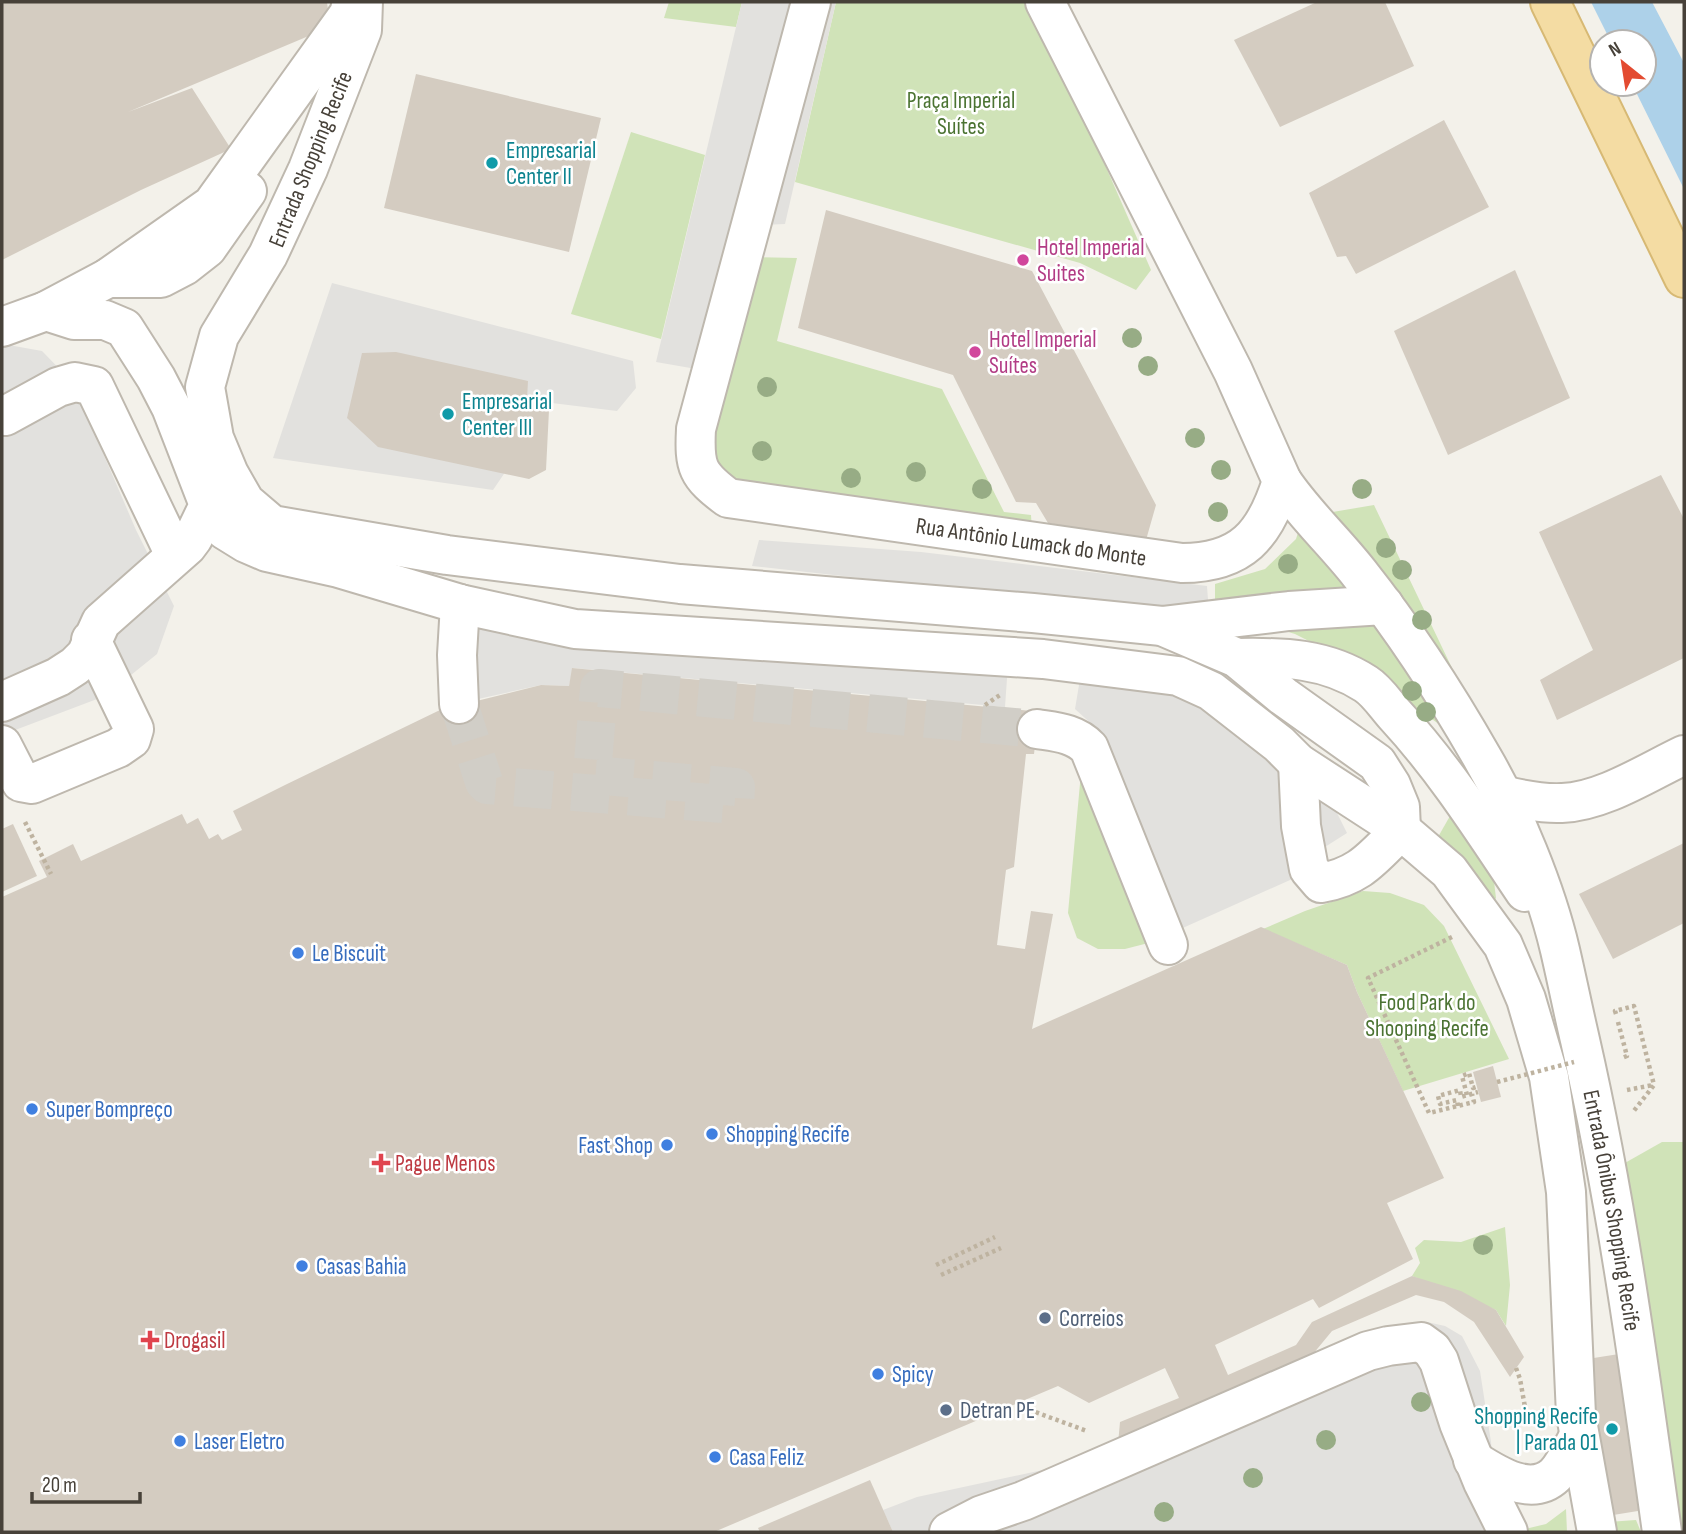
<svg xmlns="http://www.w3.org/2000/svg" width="1686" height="1534" viewBox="0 0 1686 1534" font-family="'Sofia Sans Condensed',sans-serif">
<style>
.green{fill:#d0e3b8}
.parking{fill:#e2e1de}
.water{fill:#add1e9}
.building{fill:#d4ccc1}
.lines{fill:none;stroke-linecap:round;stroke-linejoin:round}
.minor-tunnel{stroke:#d1cec7;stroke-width:38;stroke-dasharray:38 19;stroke-linecap:butt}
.minor-casing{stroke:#beb8ae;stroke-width:42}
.major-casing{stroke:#d7b974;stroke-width:42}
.path{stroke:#beb3a0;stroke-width:4.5;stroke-dasharray:3.5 3.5;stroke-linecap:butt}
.minor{stroke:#fff;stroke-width:38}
.major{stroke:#f4dca3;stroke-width:38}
.path-bridge{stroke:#beb3a0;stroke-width:4.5;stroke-dasharray:3.5 3.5;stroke-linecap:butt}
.tree{fill:#97ac85}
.culture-dot{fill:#0f9aa8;stroke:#fff;stroke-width:2.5}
.hotel-dot{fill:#d1479c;stroke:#fff;stroke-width:2.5}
.shop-dot{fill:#3f7fe0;stroke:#fff;stroke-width:2.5}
.health-dot{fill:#e0444e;stroke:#fff;stroke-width:2.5}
.service-dot{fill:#5c6f8a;stroke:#fff;stroke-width:2.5}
.labels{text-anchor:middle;stroke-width:5;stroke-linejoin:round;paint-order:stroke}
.park-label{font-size:23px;fill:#4b7332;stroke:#fff}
.culture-label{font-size:23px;fill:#0d838f;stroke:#fff;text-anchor:start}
.street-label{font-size:23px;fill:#474139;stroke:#fff}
.hotel-label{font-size:23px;fill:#b23c85;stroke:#fff;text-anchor:start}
.shop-label{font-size:23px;fill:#366cbe;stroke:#fff;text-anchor:start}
.health-label{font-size:23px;fill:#be3a42;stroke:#fff;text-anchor:start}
.service-label{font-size:23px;fill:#4e5e75;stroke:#fff;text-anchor:start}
</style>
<rect width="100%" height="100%" fill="#f3f1ea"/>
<g class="green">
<polygon points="669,2 742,2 736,27 664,18"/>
<polygon points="836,2 1030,2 1053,46 1151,270 1136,290 1080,263 795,182"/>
<polygon points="631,132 705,155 661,339 571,314"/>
<polygon points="749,257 797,258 777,341 942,389 1004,512 1031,515 1032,530 743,486 704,452"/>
<polygon points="1374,505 1485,737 1471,747 1356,665 1295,634 1215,610 1215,584 1265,569 1296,539 1303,517"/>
<polygon points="1082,762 1160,940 1125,949 1098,949 1077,938 1068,913"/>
<polygon points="1450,816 1491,857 1496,898 1490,906 1430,851"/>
<polygon points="1363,891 1390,893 1424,905 1444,926 1509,1059 1403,1091 1357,992 1347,965 1263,929 1305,911"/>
<polygon points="1662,1142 1684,1142 1684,1532 1663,1532 1616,1168"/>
<polygon points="1505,1227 1510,1285 1506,1326 1496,1310 1412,1276 1420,1263 1415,1248 1424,1240 1461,1242"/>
<polygon points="1566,1509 1567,1532 1513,1532 1546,1524"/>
<polygon points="1636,1520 1641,1532 1610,1532 1608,1522"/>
</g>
<g class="parking">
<polygon points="742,2 792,2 702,370 656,362"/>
<polygon points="817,2 836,2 785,224 760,225"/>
<polygon points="332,283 633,361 636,388 617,411 552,403 493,490 273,458"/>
<polygon points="3,344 42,351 73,383 136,530 174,606 157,654 105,696 2,735"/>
<polygon points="759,540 921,552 1207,586 1209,614 1148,610 752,566"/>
<polygon points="451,598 1009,650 1005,707 573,668 569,686 541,685 478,699 459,658"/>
<polygon points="1083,661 1185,671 1330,799 1347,833 1295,866 1299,876 1176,931 1096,728 1075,709"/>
<polygon points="1427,1322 1445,1326 1462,1336 1480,1371 1491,1442 1494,1479 1508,1532 893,1532 883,1510 917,1497 1113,1455 1401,1325"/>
</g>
<polygon class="water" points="1591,2 1652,2 1684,63 1684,189 1632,84 1644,84 1644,42 1611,42"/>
<g class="building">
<polygon points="2,2 327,2 330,27 128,112 192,88 231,149 141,190 2,260"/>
<polygon points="1317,2 1385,2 1414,66 1280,127 1234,40"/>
<polygon points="416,74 601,118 569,252 384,208"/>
<polygon points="1444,120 1489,207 1356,274 1346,256 1337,257 1309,193"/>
<polygon points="826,210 1032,271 1156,505 1146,540 1048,523 1036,503 1016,502 953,375 798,328"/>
<polygon points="1515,270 1570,398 1448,455 1394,331"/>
<polygon points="396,352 528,381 527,399 549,410 546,470 529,479 378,447 347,418 362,353"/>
<polygon points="1661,475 1684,519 1684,658 1557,720 1540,680 1593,650 1539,532"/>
<polygon points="572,668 1032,711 1037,729 1034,754 1026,754 1014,867 1006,870 997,945 1025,949 1031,911 1053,914 1032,1029 1261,927 1347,965 1357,992 1444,1178 1387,1203 1413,1259 1319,1308 1313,1299 1215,1345 1228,1375 1296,1345 1312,1322 1412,1276 1461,1291 1496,1310 1524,1357 1510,1377 1474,1322 1444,1302 1416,1295 1332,1331 1313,1354 1118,1444 1120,1422 1179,1398 1165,1368 1089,1403 1058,1386 714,1532 2,1532 2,897 47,877 39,861 73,844 81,861 182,814 187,824 198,818 209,839 218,834 222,840 242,830 233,811 285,785 440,710 541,685 569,686"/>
<polygon points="13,824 37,876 2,892 2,829"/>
<polygon points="1684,843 1684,923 1613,959 1579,894"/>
<polygon points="1493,1066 1501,1097 1481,1102 1473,1072"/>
<polygon points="1619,1354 1644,1510 1607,1516 1581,1360"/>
<polygon points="870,1480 893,1532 760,1532 758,1528"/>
</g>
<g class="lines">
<polyline class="minor-tunnel" points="459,704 484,782 487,785 735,805 736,787 592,775 599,688 1037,729"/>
<defs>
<g id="minor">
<path d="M363,2L362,30L308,169L268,255L219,336L205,387L214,438L229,474L245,502L272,525L447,555L680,584L1033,613L1162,626L1237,658L1283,696L1377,763L1391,785L1400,807L1401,830C1373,857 1361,876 1321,883L1309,869L1301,826L1298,763"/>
<path id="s1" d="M811,2L696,429C694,467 697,475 728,498L1182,563C1242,563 1265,535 1282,481L1233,371L1045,2"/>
<polyline points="108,278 161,278 184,266 207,248 247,191"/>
<polyline points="2,327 46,311 108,278 212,205 349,14 352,2"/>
<polyline points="5,416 58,387 75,382 94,386 175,555"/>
<path id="s2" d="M1282,481C1304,514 1334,541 1359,573C1405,631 1446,694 1483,759C1514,812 1546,890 1560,950C1567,980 1573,1010 1580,1040C1617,1202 1639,1367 1662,1532"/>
<polyline points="209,505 225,530 246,543 267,552 339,568 460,604 575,629 1043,659 1178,676 1211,691 1279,744 1298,763 1401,830 1449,871 1503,945 1526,999 1549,1077 1566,1192 1576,1415 1597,1532"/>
<polyline points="1162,626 1289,611 1384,605"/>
<path d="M1237,658C1283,657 1326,658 1366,684C1377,691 1386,705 1395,715C1445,769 1484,831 1525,892"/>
<polyline points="2,702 58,677 75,666 86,655 101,622 187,546 193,538 209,505 171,407 156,378 124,328 105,320 74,320 46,311"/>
<polyline points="459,704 457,655 460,604"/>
<path d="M1037,729C1056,732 1075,733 1089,748L1168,945"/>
<polyline points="2,745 21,782 32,784 118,748 131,739 134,729 91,640"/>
<path d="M1502,795C1522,800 1541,804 1562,803C1602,802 1648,772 1684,755"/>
<path d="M1473,1460C1495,1474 1531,1498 1555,1475C1565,1465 1572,1448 1579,1436"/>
<polyline points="949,1532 982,1515 1023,1501 1368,1351 1388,1346 1421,1342 1432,1350 1439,1361 1459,1423 1483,1482 1508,1532"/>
</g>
<polyline id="major" points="1550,2 1684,278"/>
</defs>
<use href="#minor" class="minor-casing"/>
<use href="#major" class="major-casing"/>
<g class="path">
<polyline points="985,705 1000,695"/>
<polyline points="25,822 51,874"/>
<polyline points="1452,937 1368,978 1429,1113 1474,1102 1472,1094"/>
<polyline points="1616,1014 1615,1011 1634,1006 1654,1085 1633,1112"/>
<polyline points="1618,1022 1627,1056 1622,1058"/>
<polyline points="1627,1090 1653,1085"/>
<polyline points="1467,1095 1462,1076 1469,1073 1473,1088 1476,1087"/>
<polyline points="1458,1106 1457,1100 1440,1104 1438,1096 1460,1090 1461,1097 1478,1092"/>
<polyline points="936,1265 995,1237"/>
<polyline points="941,1275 1001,1248"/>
<polyline points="1516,1368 1520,1379 1528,1424"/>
<polyline points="1016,1405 1087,1431"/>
</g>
<use href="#minor" class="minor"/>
<use href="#major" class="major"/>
<polyline class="path-bridge" points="1497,1082 1574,1062"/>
</g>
<g class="tree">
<circle cx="1132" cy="338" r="10"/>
<circle cx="1148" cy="366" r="10"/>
<circle cx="767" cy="387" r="10"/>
<circle cx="1195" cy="438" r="10"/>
<circle cx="762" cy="451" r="10"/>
<circle cx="1221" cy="470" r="10"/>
<circle cx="916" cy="472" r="10"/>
<circle cx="851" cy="478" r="10"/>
<circle cx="982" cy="489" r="10"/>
<circle cx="1362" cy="489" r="10"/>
<circle cx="1218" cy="512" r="10"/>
<circle cx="1386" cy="548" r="10"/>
<circle cx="1288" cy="564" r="10"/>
<circle cx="1402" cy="570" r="10"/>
<circle cx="1422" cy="620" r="10"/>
<circle cx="1412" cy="691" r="10"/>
<circle cx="1426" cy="712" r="10"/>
<circle cx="1483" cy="1245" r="10"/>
<circle cx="1421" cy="1402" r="10"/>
<circle cx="1326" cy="1440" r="10"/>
<circle cx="1253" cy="1478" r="10"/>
<circle cx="1164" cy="1512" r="10"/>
</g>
<g class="culture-dot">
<circle cx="492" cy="163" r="7"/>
<circle cx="448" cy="414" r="7"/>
<circle cx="1612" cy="1429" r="7"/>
</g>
<g class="hotel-dot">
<circle cx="1023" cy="260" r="7"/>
<circle cx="975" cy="352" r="7"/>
</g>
<g class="shop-dot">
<circle cx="298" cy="953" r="7"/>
<circle cx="32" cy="1109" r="7"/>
<circle cx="712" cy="1134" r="7"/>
<circle cx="667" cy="1145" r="7"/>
<circle cx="302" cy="1266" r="7"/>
<circle cx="878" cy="1374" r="7"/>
<circle cx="180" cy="1441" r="7"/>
<circle cx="715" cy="1457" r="7"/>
</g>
<g class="health-dot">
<path d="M377.5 1152.5h7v7h7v7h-7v7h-7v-7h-7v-7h7z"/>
<path d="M146.5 1329.5h7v7h7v7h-7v7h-7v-7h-7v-7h7z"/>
</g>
<g class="service-dot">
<circle cx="1045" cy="1318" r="7"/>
<circle cx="946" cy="1410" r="7"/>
</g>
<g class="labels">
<g class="park-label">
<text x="961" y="108">Praça Imperial<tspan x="961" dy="26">Suítes</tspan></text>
<text x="1427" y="1010">Food Park do<tspan x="1427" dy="26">Shooping Recife</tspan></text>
</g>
<g class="culture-label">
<text x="506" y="158">Empresarial<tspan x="506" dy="26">Center II</tspan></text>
<text x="462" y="409">Empresarial<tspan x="462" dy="26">Center III</tspan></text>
<text x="1598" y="1424" text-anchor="end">Shopping Recife<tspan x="1598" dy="26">| Parada 01</tspan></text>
</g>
<g class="street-label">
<text transform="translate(310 159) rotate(-68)" y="8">Entrada Shopping Recife</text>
<text dy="8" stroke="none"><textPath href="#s1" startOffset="830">Rua Antônio Lumack do Monte</textPath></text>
<text dy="8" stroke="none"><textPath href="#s2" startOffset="816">Entrada Ônibus Shopping Recife</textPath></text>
</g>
<g class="hotel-label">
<text x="1037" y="255">Hotel Imperial<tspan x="1037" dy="26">Suites</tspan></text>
<text x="989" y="347">Hotel Imperial<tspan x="989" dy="26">Suítes</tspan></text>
</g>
<g class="shop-label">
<text x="312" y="961">Le Biscuit</text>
<text x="46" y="1117">Super Bompreço</text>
<text x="726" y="1142">Shopping Recife</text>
<text x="653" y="1153" text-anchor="end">Fast Shop</text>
<text x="316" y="1274">Casas Bahia</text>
<text x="892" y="1382">Spicy</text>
<text x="194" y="1449">Laser Eletro</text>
<text x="729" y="1465">Casa Feliz</text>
</g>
<g class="health-label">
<text x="395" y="1171">Pague Menos</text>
<text x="164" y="1348">Drogasil</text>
</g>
<g class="service-label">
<text x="1059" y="1326">Correios</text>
<text x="960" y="1418">Detran PE</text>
</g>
</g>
<rect width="1686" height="1534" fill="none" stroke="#474139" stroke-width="7"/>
<g transform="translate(1623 63) rotate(330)"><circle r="33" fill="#ffffff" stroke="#b5b3b0" stroke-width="2"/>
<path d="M0-5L12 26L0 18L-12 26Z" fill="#e34b31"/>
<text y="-10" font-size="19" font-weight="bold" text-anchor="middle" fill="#474139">N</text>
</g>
<path d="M32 1492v10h108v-10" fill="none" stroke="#474139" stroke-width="3.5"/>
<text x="42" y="1492" font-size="21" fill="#474139" stroke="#ffffff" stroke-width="5" paint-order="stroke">20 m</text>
</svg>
